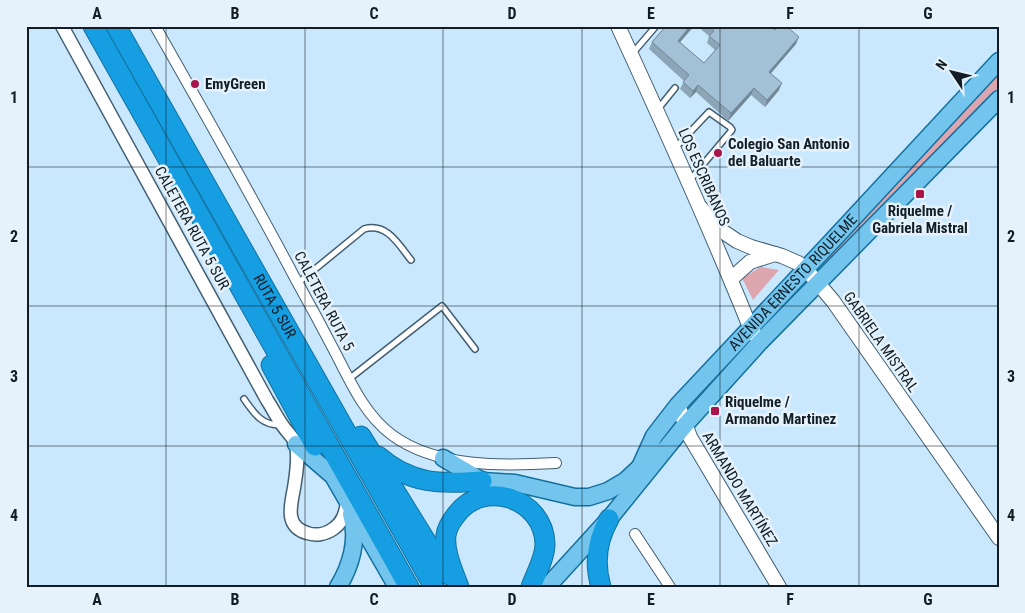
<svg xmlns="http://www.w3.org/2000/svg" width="1025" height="613" viewBox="0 0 1025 613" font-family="'Roboto Condensed',sans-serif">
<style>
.green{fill:#dda5ae}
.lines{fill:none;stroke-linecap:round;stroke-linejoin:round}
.service-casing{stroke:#435e70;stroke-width:8}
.minor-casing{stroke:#435e70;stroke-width:12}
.tertiary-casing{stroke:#435e70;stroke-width:15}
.secondary-casing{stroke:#435e70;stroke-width:16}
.primary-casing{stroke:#14719f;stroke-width:19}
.motorway-casing{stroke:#14719f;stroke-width:21}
.service{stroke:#fff;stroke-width:5}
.minor{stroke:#fff;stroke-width:10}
.tertiary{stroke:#fff;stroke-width:12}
.secondary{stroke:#fff;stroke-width:14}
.primary{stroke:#73c5ed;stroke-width:16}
.motorway{stroke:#159ee1;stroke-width:19}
.wall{fill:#8ca6b8}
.shaded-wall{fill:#728796}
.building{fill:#a3c1d6;stroke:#728796}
.grid{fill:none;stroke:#121d25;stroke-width:1;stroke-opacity:0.55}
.poi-dot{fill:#a8144a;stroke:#e6f2fb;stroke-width:2}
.labels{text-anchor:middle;stroke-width:5;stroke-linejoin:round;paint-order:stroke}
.poi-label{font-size:15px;font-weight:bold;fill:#121d25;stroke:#e6f2fb;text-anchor:start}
.street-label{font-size:15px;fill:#121d25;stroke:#e6f2fb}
.neatline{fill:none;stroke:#121d25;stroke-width:2}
.grid-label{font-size:16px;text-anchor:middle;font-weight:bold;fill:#121d25}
</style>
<rect width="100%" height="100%" fill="#c9e8fd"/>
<g class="green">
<polygon points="999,67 999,88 947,144 818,274 814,270"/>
<polygon points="761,267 779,270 753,300 742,278"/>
</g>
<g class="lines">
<defs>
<g id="service">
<polyline points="632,54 656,26"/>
<polyline points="658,109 675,88"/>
<polyline points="675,148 709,112 730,127 732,130 690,180"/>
<path d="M298,283L364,229C387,222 399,245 411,260"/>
<polyline points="349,379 442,306 475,349"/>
<path d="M244,399C254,413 261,425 280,425"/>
</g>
<g id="minor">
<path d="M155,26C203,110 250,193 295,278C309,303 323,329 336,354C351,383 365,415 392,435C437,468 503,466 556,463"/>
<polyline points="635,534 670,587"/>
</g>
<path id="tertiary" d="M62,26L267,400C273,409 277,418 283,426C287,432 295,439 296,445C299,459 296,475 294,488C291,505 284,526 307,533C316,536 326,534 333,529C343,522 345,514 347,503"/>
<g id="secondary">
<path d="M618,26C664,126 709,225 750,327L756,336"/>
<polyline points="701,208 719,229 737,241 751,247 782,256 798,263 805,268 833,301 999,538"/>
<polyline points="731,279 750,262 775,254"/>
<polyline points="678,405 690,437 779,587"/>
</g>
<g id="primary">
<polyline points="296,444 333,476 397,587"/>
<polyline points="443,458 482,481 515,483 575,497 589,497 608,491 625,481 640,467"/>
<path id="s1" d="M634,476L640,467L654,436L678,405L831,242L999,61"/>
<path d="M338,587C351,566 359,539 351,514"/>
<polyline points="547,587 609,519 685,425 760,342 999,99"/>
</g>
<g id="motorway">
<polyline points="93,26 409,587"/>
<path id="s2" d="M116,26L434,587"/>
<polyline points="271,365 315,446"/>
<polyline points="361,436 429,546 449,575"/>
<path d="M378,456C411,485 441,484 482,481"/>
<path d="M459,587C453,571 444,552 446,535C447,528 452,520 456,515C483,478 544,498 545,544C545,558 536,573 531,587"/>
<path d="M601,587C594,563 597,540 609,519"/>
</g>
</defs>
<use href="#service" class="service-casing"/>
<use href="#minor" class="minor-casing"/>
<use href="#tertiary" class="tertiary-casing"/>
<use href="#secondary" class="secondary-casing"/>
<use href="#primary" class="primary-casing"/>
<use href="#motorway" class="motorway-casing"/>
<use href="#service" class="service"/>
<use href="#minor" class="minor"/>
<use href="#tertiary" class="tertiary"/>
<use href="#secondary" class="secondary"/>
<use href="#primary" class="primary"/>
<use href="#motorway" class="motorway"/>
</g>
<polygon class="wall" points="666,26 694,26 680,42 704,63 715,50 707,43 709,36 697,26 771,26 796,44 771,73 779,90 765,107 751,95 728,121 696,92 690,98 680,89 684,81 649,49 652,42"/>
<g class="shaded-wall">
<polygon points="690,26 694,26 675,48 678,41"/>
<polygon points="799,37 796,44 766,79 769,72"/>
<polygon points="782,83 779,90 765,107 767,100"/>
<polygon points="698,85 696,92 690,98 693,91"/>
<polygon points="754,88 751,95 728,121 731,113"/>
</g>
<polygon class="building" points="666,26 690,26 678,41 704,63 720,45 709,36 714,31 708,26 771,26 775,30 778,26 786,26 799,37 769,72 782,83 767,100 754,88 731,113 698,85 693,91 683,82 689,75 652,42"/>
<path class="grid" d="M166,26V587M305,26V587M443,26V587M582,26V587M720,26V587M859,26V587M26,167H999M26,306H999M26,446H999"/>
<g class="poi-dot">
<circle cx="195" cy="84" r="5"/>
<circle cx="718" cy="153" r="5"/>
<rect x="915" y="189" width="10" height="10" rx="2.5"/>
<rect x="710" y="406" width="10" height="10" rx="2.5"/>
</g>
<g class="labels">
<g class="poi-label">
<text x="205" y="89">EmyGreen</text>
<text x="728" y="149">Colegio San Antonio<tspan x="728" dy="17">del Baluarte</tspan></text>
<text x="920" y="216" text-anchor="middle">Riquelme /<tspan x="920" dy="17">Gabriela Mistral</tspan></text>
<text x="725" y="407">Riquelme /<tspan x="725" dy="17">Armando Martinez</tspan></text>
</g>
<g class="street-label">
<text transform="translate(704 177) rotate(66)" y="5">LOS ESCRIBANOS</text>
<text transform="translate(192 228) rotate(61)" y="5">CALETERA RUTA 5 SUR</text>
<text dy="5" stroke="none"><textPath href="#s1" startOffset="252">AVENIDA ERNESTO RIQUELME</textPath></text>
<text transform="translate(324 301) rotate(62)" y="5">CALETERA RUTA 5</text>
<text dy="5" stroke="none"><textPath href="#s2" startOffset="322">RUTA 5 SUR</textPath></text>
<text transform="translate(881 342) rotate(55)" y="5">GABRIELA MISTRAL</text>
<text transform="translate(740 489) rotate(59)" y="5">ARMANDO MARTÍNEZ</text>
</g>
</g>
<rect width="1025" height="613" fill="none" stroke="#e6f2fb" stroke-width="55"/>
<g transform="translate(952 72) rotate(305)" stroke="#e6f2fb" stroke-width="4" paint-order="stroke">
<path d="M0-4L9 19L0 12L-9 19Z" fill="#121d25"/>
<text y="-8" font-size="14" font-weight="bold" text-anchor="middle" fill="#121d25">N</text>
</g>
<rect x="28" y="28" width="970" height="558" class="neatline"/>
<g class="grid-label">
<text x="97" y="19">A</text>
<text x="235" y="19">B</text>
<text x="374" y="19">C</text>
<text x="512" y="19">D</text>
<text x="651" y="19">E</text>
<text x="790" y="19">F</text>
<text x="928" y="19">G</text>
<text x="14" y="103">1</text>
<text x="1011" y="103">1</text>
<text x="14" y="242">2</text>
<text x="1011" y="242">2</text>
<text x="14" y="382">3</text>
<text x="1011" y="382">3</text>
<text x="14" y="521">4</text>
<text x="1011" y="521">4</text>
<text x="97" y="605">A</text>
<text x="235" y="605">B</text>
<text x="374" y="605">C</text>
<text x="512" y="605">D</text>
<text x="651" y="605">E</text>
<text x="790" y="605">F</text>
<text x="928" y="605">G</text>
</g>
</svg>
